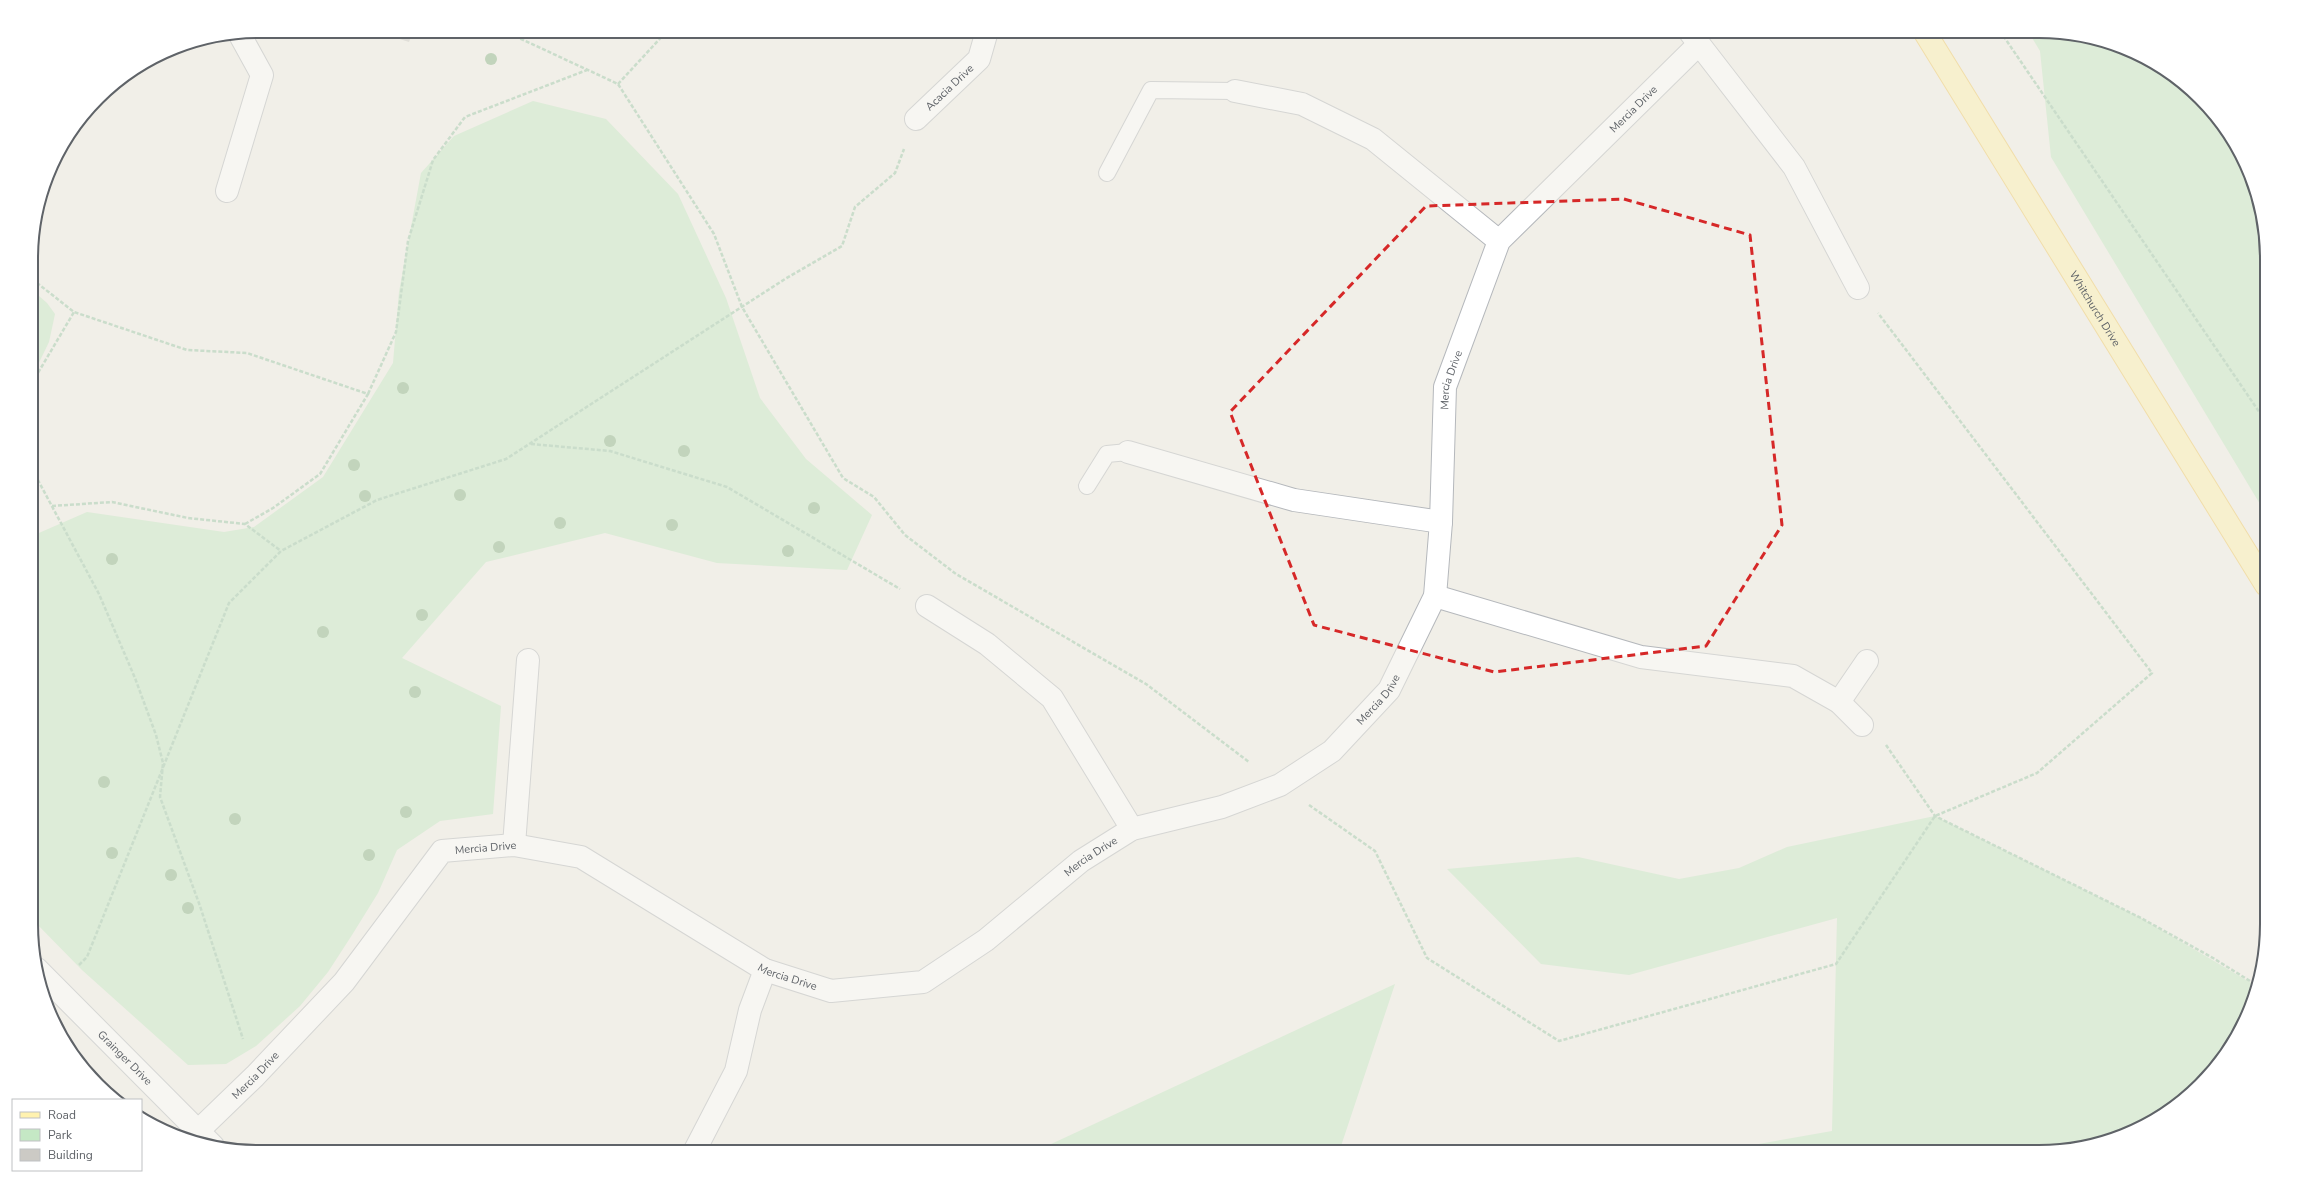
<svg xmlns="http://www.w3.org/2000/svg" width="2298" height="1183" viewBox="0 0 2298 1183" font-family="'Nunito Sans',sans-serif">
<style>
.green{fill:#c5e8c5}
.building{fill:#cccac5}
.lines{fill:none;stroke-linecap:round;stroke-linejoin:round}
.lane-casing{stroke:#b5b8bc;stroke-width:18}
.street-casing{stroke:#b5b8bc;stroke-width:24}
.secondary-casing{stroke:#b6babf;stroke-width:24}
.primary-casing{stroke:#f2c960;stroke-width:24}
.path{stroke:#9cc7a9;stroke-width:2.5;stroke-dasharray:4 2;stroke-linecap:butt}
.lane{stroke:#fff;stroke-width:16}
.street{stroke:#fff;stroke-width:22}
.secondary{stroke:#fff;stroke-width:22}
.primary{stroke:#fff2af;stroke-width:22}
.tree{fill:#89b387}
.marked{fill:none;stroke:#d62828;stroke-width:3;stroke-dasharray:8 5;stroke-linejoin:round}
.labels{text-anchor:middle;stroke-width:3.5;stroke-linejoin:round;paint-order:stroke}
.street-label{font-size:11px;fill:#5f6368;stroke:#fff}
.rim{fill:none;stroke:#5f6368;stroke-width:2}
</style>
<rect width="100%" height="100%" fill="#f1efe8"/>
<g class="green">
<path d="M2028,31C2131,31 2218,88 2255,185C2260,199 2262,215 2265,230L2266,514L2051,157L2040,51Z"/>
<polygon points="533,101 606,119 678,194 726,298 760,398 806,459 872,515 847,570 717,563 605,533 486,562 402,658 501,706 493,814 440,821 397,850 378,893 352,935 328,972 300,1006 256,1046 226,1064 188,1065 82,970 33,920 32,536 87,512 224,532 254,527 323,477 393,363 399,292 421,173 454,136"/>
<polygon points="32,290 47,303 55,314 49,342 32,377"/>
<polygon points="1935,816 2141,918 2258,987 2243,1025 2210,1074 2165,1114 2112,1140 2053,1152 1713,1152 1832,1131 1837,918 1629,975 1541,964 1447,869 1578,857 1679,879 1739,868 1787,847"/>
<polygon points="1395,984 1339,1152 1034,1152"/>
</g>
<polygon class="building" points="375,31 413,31 409,42"/>
<g class="lines">
<defs>
<g id="lane">
<polyline points="1107,173 1151,90 1235,91"/>
<polyline points="1087,486 1107,454 1128,452"/>
</g>
<g id="street">
<polyline points="1689,31 1794,167 1858,288"/>
<polyline points="1235,91 1302,104 1373,139 1499,241"/>
<path id="s1" d="M916,119L979,59L987,31"/>
<polyline points="227,191 262,75 240,35"/>
<polyline points="1128,452 1294,500 1441,522"/>
<polyline points="1435,596 1641,657 1793,676 1839,702 1862,725"/>
<polyline points="927,606 987,644 1052,698 1132,829"/>
<polyline points="1839,702 1867,661"/>
<polyline points="514,845 528,660"/>
<path id="s2" d="M198,1131L255,1076L344,982L442,851L514,845L581,857L765,970L831,991L923,982L986,940L1081,861L1132,829L1222,807L1280,785L1332,751L1389,690L1435,596L1441,522L1445,387L1499,241L1699,44"/>
<polyline points="694,1152 736,1071 750,1010 765,970"/>
</g>
<g id="secondary">
<path id="s3" d="M37,969L213,1146"/>
</g>
<g id="primary">
<path id="s4" d="M1924,31L2266,585"/>
</g>
</defs>
<use href="#lane" class="lane-casing"/>
<use href="#street" class="street-casing"/>
<use href="#secondary" class="secondary-casing"/>
<use href="#primary" class="primary-casing"/>
<g class="path">
<polyline points="504,31 618,84 714,234 742,307 843,478 874,497 905,535 956,574 1146,684 1249,762"/>
<polyline points="2000,31 2266,422"/>
<polyline points="618,84 667,31"/>
<polyline points="32,279 74,312 187,350 247,353 368,394 320,474 273,508 245,524"/>
<polyline points="32,383 74,312"/>
<polyline points="368,394 396,332 408,241 433,160 465,117 587,70"/>
<polyline points="531,444 610,451 727,487 900,589"/>
<polyline points="32,469 99,594 135,678 156,735 163,763 160,797 200,906 243,1039"/>
<polyline points="52,506 112,502 188,518 245,524 281,551"/>
<polyline points="1886,745 1935,816 2141,918 2213,958 2258,986"/>
<polyline points="1309,805 1375,851 1427,958 1559,1041 1836,964 1935,816 2037,773 2152,673 1878,313"/>
<polyline points="79,965 87,957 229,603 281,551 377,500 506,459 785,279 842,246 855,207 895,173 904,149"/>
</g>
<use href="#lane" class="lane"/>
<use href="#street" class="street"/>
<use href="#secondary" class="secondary"/>
<use href="#primary" class="primary"/>
</g>
<g class="tree">
<circle cx="491" cy="59" r="6"/>
<circle cx="403" cy="388" r="6"/>
<circle cx="610" cy="441" r="6"/>
<circle cx="684" cy="451" r="6"/>
<circle cx="354" cy="465" r="6"/>
<circle cx="460" cy="495" r="6"/>
<circle cx="365" cy="496" r="6"/>
<circle cx="814" cy="508" r="6"/>
<circle cx="560" cy="523" r="6"/>
<circle cx="672" cy="525" r="6"/>
<circle cx="499" cy="547" r="6"/>
<circle cx="788" cy="551" r="6"/>
<circle cx="112" cy="559" r="6"/>
<circle cx="422" cy="615" r="6"/>
<circle cx="323" cy="632" r="6"/>
<circle cx="415" cy="692" r="6"/>
<circle cx="104" cy="782" r="6"/>
<circle cx="406" cy="812" r="6"/>
<circle cx="235" cy="819" r="6"/>
<circle cx="112" cy="853" r="6"/>
<circle cx="369" cy="855" r="6"/>
<circle cx="171" cy="875" r="6"/>
<circle cx="188" cy="908" r="6"/>
</g>
<path d="M0 0H2298V1183H0ZM1624,199L1750,235L1782,525L1706,646L1494,672L1314,625L1230,412L1426,206Z" fill="#f1efe8" fill-opacity=".55" fill-rule="evenodd"/>
<path class="marked" d="M1624,199L1750,235L1782,525L1706,646L1494,672L1314,625L1230,412L1426,206Z"/>
<g class="labels">
<g class="street-label">
<text dy="4" stroke="none"><textPath href="#s1" startOffset="46">Acacia Drive</textPath></text>
<text dy="4" stroke="none"><textPath href="#s2" startOffset="2108">Mercia Drive</textPath></text>
<text dy="4" stroke="none"><textPath href="#s4" startOffset="326">Whitchurch Drive</textPath></text>
<text dy="4" stroke="none"><textPath href="#s2" startOffset="1772">Mercia Drive</textPath></text>
<text dy="4" stroke="none"><textPath href="#s2" startOffset="1436">Mercia Drive</textPath></text>
<text dy="4" stroke="none"><textPath href="#s2" startOffset="416">Mercia Drive</textPath></text>
<text dy="4" stroke="none"><textPath href="#s2" startOffset="1100">Mercia Drive</textPath></text>
<text dy="4" stroke="none"><textPath href="#s2" startOffset="752">Mercia Drive</textPath></text>
<text dy="4" stroke="none"><textPath href="#s3" startOffset="125">Grainger Drive</textPath></text>
<text dy="4" stroke="none"><textPath href="#s2" startOffset="80">Mercia Drive</textPath></text>
</g>
</g>
<path d="M0 0H2298V1183H0ZM259 38H2039A221 221 0 0 1 2260 259V924A221 221 0 0 1 2039 1145H259A221 221 0 0 1 38 924V259A221 221 0 0 1 259 38Z" fill="#fff" fill-rule="evenodd"/>
<path class="rim" d="M259 38H2039A221 221 0 0 1 2260 259V924A221 221 0 0 1 2039 1145H259A221 221 0 0 1 38 924V259A221 221 0 0 1 259 38Z"/>
<rect x="12" y="1099" width="130" height="72" fill="#ffffff" stroke="#bfc1c3"/>
<rect x="20" y="1112" width="20" height="6" fill="#fff2af" stroke="#bfc1c3"/>
<text x="48" y="1119" font-size="12" fill="#5f6368">Road</text>
<rect x="20" y="1129" width="20" height="12" fill="#c5e8c5" stroke="#bfc1c3"/>
<text x="48" y="1139" font-size="12" fill="#5f6368">Park</text>
<rect x="20" y="1149" width="20" height="12" fill="#cccac5" stroke="#bfc1c3"/>
<text x="48" y="1159" font-size="12" fill="#5f6368">Building</text>
</svg>
